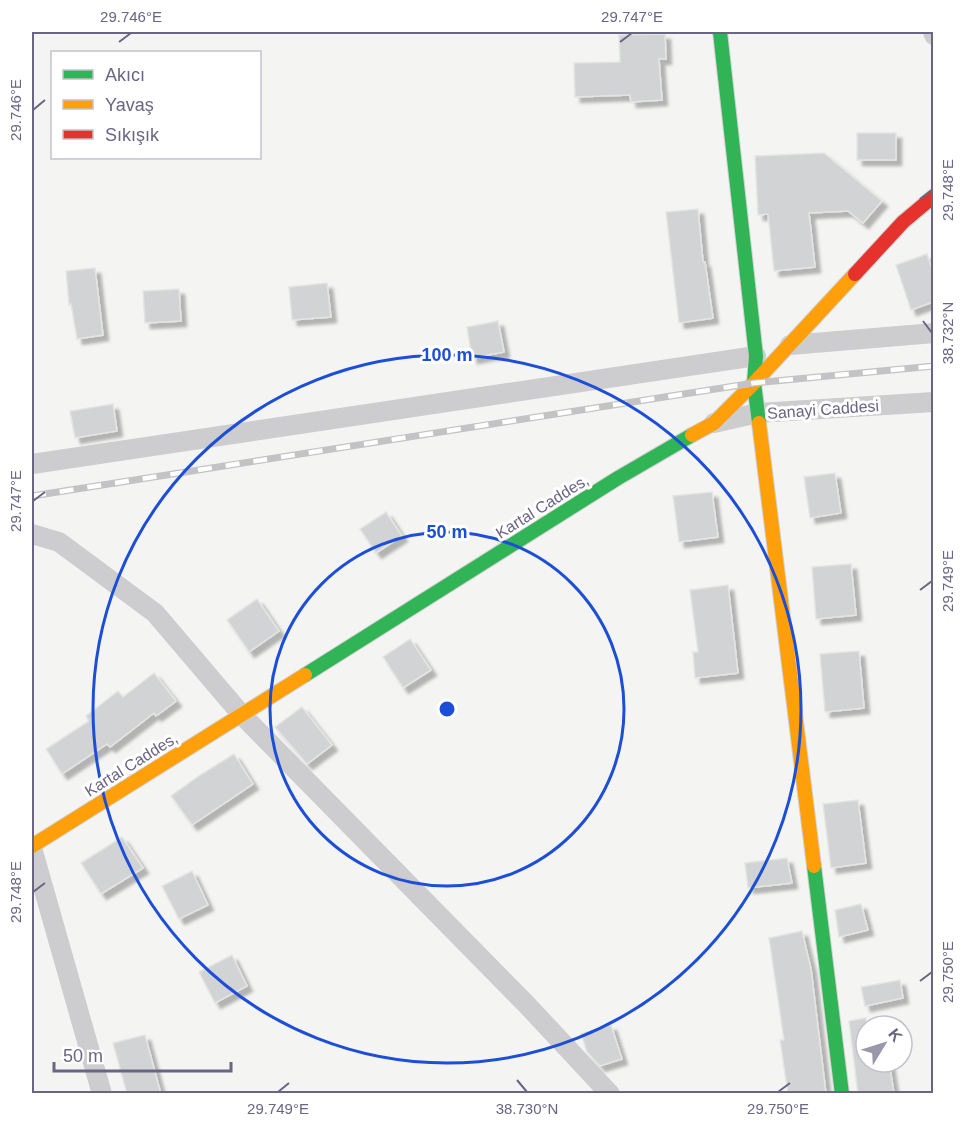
<svg xmlns="http://www.w3.org/2000/svg" width="965" height="1125" viewBox="0 0 965 1125" font-family="Helvetica,sans-serif">
<style>
.building{fill:#d2d3d4;stroke:#e4e4e3;stroke-width:1.5;filter:url(#shadow)}
.lines{fill:none;stroke-linecap:round;stroke-linejoin:round}
.fast-casing{stroke:#d1d1d2;stroke-width:16}
.slow-casing{stroke:#d1d1d2;stroke-width:16}
.jam-casing{stroke:#d1d1d2;stroke-width:16}
.street{stroke:#cdccce;stroke-width:20}
.fast{stroke:#30b455;stroke-width:14}
.slow{stroke:#ff9f0a;stroke-width:14}
.jam{stroke:#e5322d;stroke-width:14}
.rail-casing{stroke:#c3c3c5;stroke-width:7}
.rail{stroke:#fff;stroke-width:4.5;stroke-dasharray:14;stroke-linecap:butt}
.ticks{fill:none;stroke:#696583;stroke-width:2}
.ring{fill:none;stroke:#1d4ed8;stroke-width:3}
.labels{text-anchor:middle;stroke-width:6;stroke-linejoin:round;paint-order:stroke}
.street-label{font-size:16px;fill:#696583;stroke:#fff}
.centre{fill:#1d4ed8;stroke:#fff;stroke-width:3}
.ring-label{font-size:18px;text-anchor:middle;font-weight:bold;fill:#1d4ed8;stroke:#fff;stroke-width:6;stroke-linejoin:round;paint-order:stroke}
.neatline{fill:none;stroke:#696583;stroke-width:2}
.ticks-label{font-size:15px;text-anchor:middle;fill:#696583}
</style>
<defs>
<filter id="shadow"><feDropShadow dx="5.5" dy="5.5" stdDeviation="1.5" flood-color="#0004"/></filter>
</defs>
<rect width="100%" height="100%" fill="#f4f5f3"/>
<g class="building">
<polygon points="665,34 666,59 659,59 662,100 631,102 630,95 575,97 574,63 620,62 619,35"/>
<rect x="857" y="133" width="39" height="27"/>
<polygon points="824,153 882,201 863,223 848,211 809,213 815,267 774,271 768,214 758,215 755,156"/>
<polygon points="698,209 703,262 705,262 713,318 679,323 666,212"/>
<polygon points="927,254 933,272 933,302 911,310 896,265"/>
<polygon points="95,268 103,335 77,339 71,304 69,305 66,271"/>
<polygon points="327,283 331,317 292,320 289,287"/>
<polygon points="179,289 181,321 145,323 143,291"/>
<polygon points="498,321 504,352 472,358 467,327"/>
<polygon points="113,404 117,431 75,438 70,411"/>
<polygon points="835,473 841,513 810,518 804,477"/>
<polygon points="712,492 718,537 679,542 673,496"/>
<polygon points="386,512 402,536 376,553 360,529"/>
<polygon points="851,564 856,615 816,619 812,567"/>
<polygon points="728,585 738,673 695,678 693,652 698,652 690,590"/>
<polygon points="257,599 279,631 249,652 227,620"/>
<polygon points="410,639 431,670 403,688 383,657"/>
<polygon points="859,651 864,708 825,712 820,654"/>
<polygon points="154,673 176,701 156,716 154,713 110,747 107,744 62,774 46,749 89,721 86,716 118,691 123,697"/>
<polygon points="302,707 332,745 307,764 275,727"/>
<polygon points="234,754 253,784 192,825 171,796 200,775"/>
<polygon points="858,800 866,863 831,868 823,804"/>
<polygon points="122,837 143,868 101,894 81,863"/>
<polygon points="787,858 792,883 748,888 745,863"/>
<polygon points="192,871 208,905 179,919 162,886"/>
<polygon points="861,904 868,930 839,937 835,910"/>
<polygon points="802,931 811,969 826,1094 788,1094 780,1040 784,1040 769,938"/>
<polygon points="232,955 247,986 215,1003 199,972"/>
<polygon points="900,980 903,998 865,1006 861,987"/>
<polygon points="866,1018 866,1062 889,1062 894,1094 858,1094 849,1021"/>
<polygon points="611,1025 622,1059 600,1066 587,1052 581,1034"/>
<polygon points="145,1035 161,1094 127,1094 113,1043"/>
</g>
<g class="lines">
<defs>
<g id="fast">
<polyline points="720,32 756,356 754,383 759,423"/>
<polyline points="305,675 618,478 692,435"/>
<polyline points="814,866 842,1094"/>
</g>
<g id="slow">
<polyline points="759,423 814,866"/>
<polyline points="692,435 714,423 754,383 855,274"/>
<polyline points="32,846 305,675"/>
</g>
<polyline id="jam" points="855,274 903,222 934,196"/>
</defs>
<use href="#fast" class="fast-casing"/>
<use href="#slow" class="slow-casing"/>
<use href="#jam" class="jam-casing"/>
<g class="street">
<polyline points="933,32 934,35"/>
<polyline points="790,345 934,333"/>
<polyline points="714,423 758,413 934,402"/>
<polyline points="32,464 756,356"/>
<polyline points="32,534 59,542 155,613 241,714 528,1006 610,1094"/>
<polyline points="32,848 102,1094"/>
</g>
<use href="#fast" class="fast"/>
<use href="#slow" class="slow"/>
<use href="#jam" class="jam"/>
<defs>
<polyline id="rail" points="32,496 754,383 934,366"/>
</defs>
<use href="#rail" class="rail-casing"/>
<use href="#rail" class="rail"/>
</g>
<path class="ticks" d="M119,42L131,33M620,42L632,33M33,110L45,100M920,199L932,190M923,321L932,333M33,501L45,492M920,590L932,581M33,892L45,883M920,981L932,972M517,1080L527,1092M278,1092L289,1083M778,1092L790,1083"/>
<g class="ring">
<circle cx="447" cy="709" r="177"/>
<circle cx="447" cy="709" r="354"/>
</g>
<g class="labels">
<g class="street-label">
<text transform="translate(823 409) rotate(-4)" y="6">Sanayi Caddesi</text>
<text transform="translate(542 506) rotate(-32)" y="6">Kartal Caddes,</text>
<text transform="translate(131 764) rotate(-32)" y="6">Kartal Caddes,</text>
</g>
</g>
<circle cx="447" cy="709" r="9" class="centre"/>
<g class="ring-label">
<text x="447" y="361">100 m</text>
<text x="447" y="538">50 m</text>
</g>
<rect width="965" height="1125" fill="none" stroke="#ffffff" stroke-width="66"/>
<rect x="51" y="51" width="210" height="108" fill="#ffffff" stroke="#c3c1cd" stroke-width="1.5"/>
<rect x="63" y="70" width="30" height="9" fill="#30b455" stroke="#c3c1cd" stroke-width="1.5"/>
<text x="105" y="81" font-size="18" fill="#696583">Akıcı</text>
<rect x="63" y="100" width="30" height="9" fill="#ff9f0a" stroke="#c3c1cd" stroke-width="1.5"/>
<text x="105" y="111" font-size="18" fill="#696583">Yavaş</text>
<rect x="63" y="130" width="30" height="9" fill="#e5322d" stroke="#c3c1cd" stroke-width="1.5"/>
<text x="105" y="141" font-size="18" fill="#696583">Sıkışık</text>
<g transform="translate(884 1044) rotate(52)"><circle r="28" fill="#ffffff" stroke="#c3c1cd" stroke-width="1.5"/>
<path d="M0-4.5L10 22L0 15L-10 22Z" fill="#9a97aa"/>
<text y="-9" font-size="16" font-weight="bold" text-anchor="middle" fill="#696583">K</text>
</g>
<path d="M54 1062v9h177v-9" fill="none" stroke="#696583" stroke-width="3"/>
<text x="63" y="1062" font-size="18" fill="#696583" stroke="#ffffff" stroke-width="4.5" paint-order="stroke">50 m</text>
<rect x="33" y="33" width="899" height="1059" class="neatline"/>
<g class="ticks-label">
<text x="131" y="22">29.746°E</text>
<text x="632" y="22">29.747°E</text>
<text transform="translate(16 110) rotate(-90)" y="5">29.746°E</text>
<text transform="translate(948 190) rotate(-90)" y="5">29.748°E</text>
<text transform="translate(948 333) rotate(-90)" y="5">38.732°N</text>
<text transform="translate(16 501) rotate(-90)" y="5">29.747°E</text>
<text transform="translate(948 581) rotate(-90)" y="5">29.749°E</text>
<text transform="translate(16 892) rotate(-90)" y="5">29.748°E</text>
<text transform="translate(948 972) rotate(-90)" y="5">29.750°E</text>
<text x="278" y="1114">29.749°E</text>
<text x="527" y="1114">38.730°N</text>
<text x="778" y="1114">29.750°E</text>
</g>
</svg>
